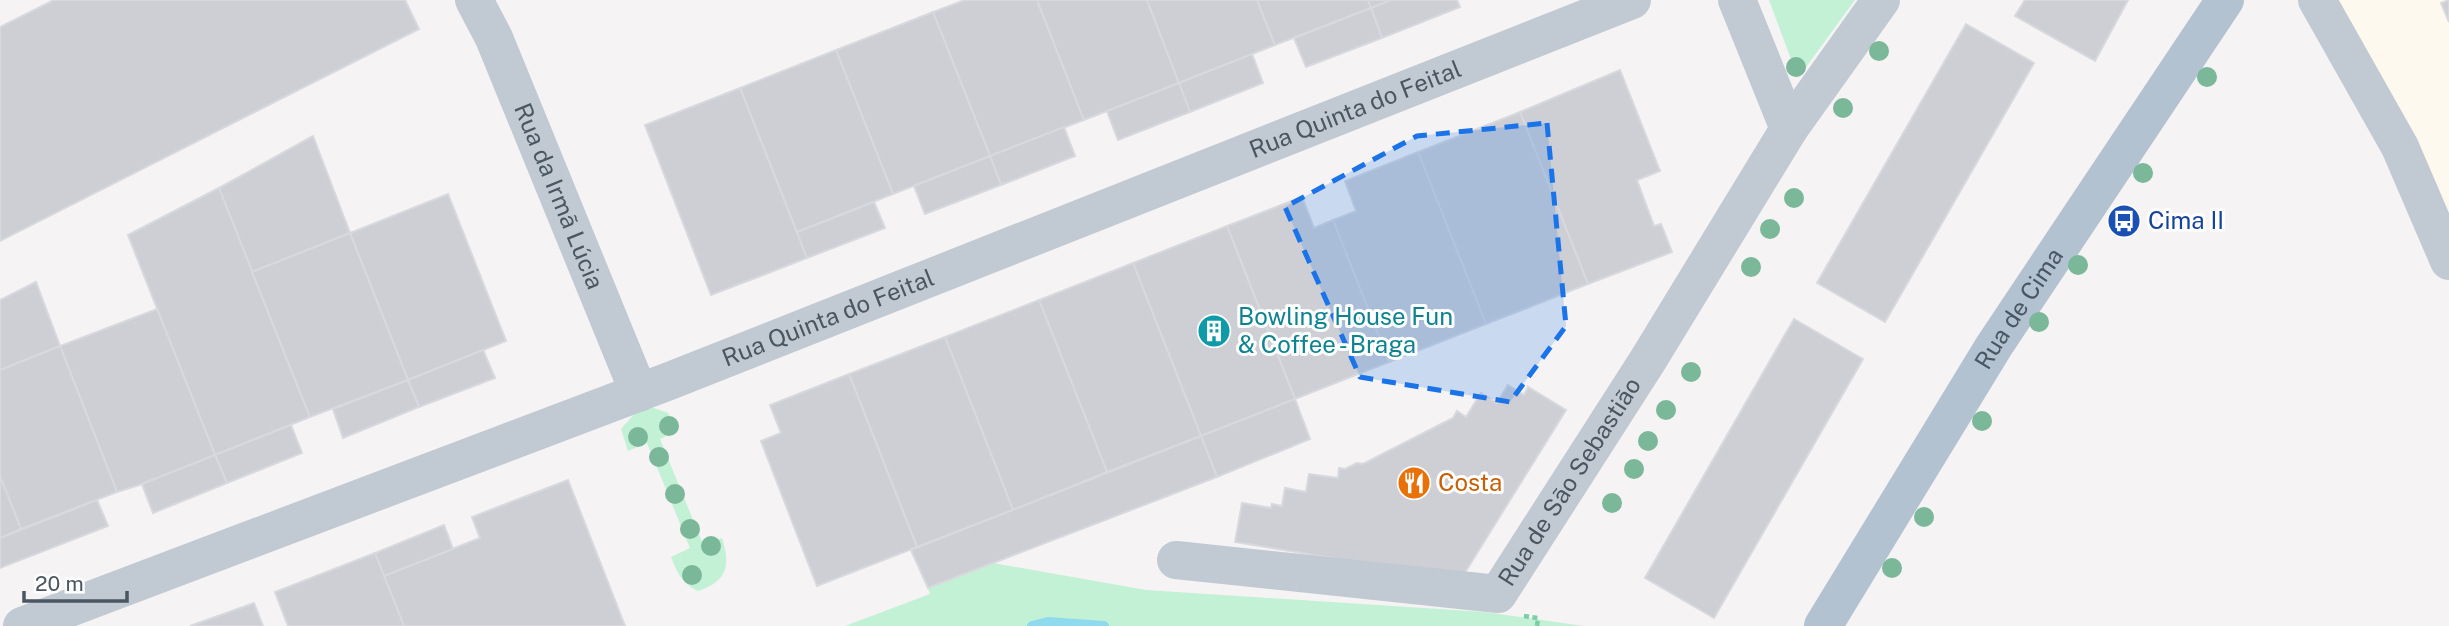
<svg xmlns="http://www.w3.org/2000/svg" width="2449" height="626" viewBox="0 0 2449 626" font-family="'Public Sans',sans-serif">
<style>
.commercial{fill:#fdf9ef}
.green{fill:#c3f1d5}
.lines{fill:none;stroke-linecap:round;stroke-linejoin:round}
.stream{stroke:#90daee;stroke-width:10}
.building{fill:#cdcfd5;stroke:#d7d9de;stroke-width:2}
.path{stroke:#7ad0a6;stroke-width:4.5;stroke-dasharray:5 3.5;stroke-linecap:butt}
.street{stroke:#c1cad2;stroke-width:38}
.primary{stroke:#b3c2d1;stroke-width:38}
.tree{fill:#7bb799}
.marked{fill:#1a73e8;fill-opacity:0.2;stroke:#1a73e8;stroke-width:5;stroke-dasharray:14 9;stroke-linejoin:round}
.labels{text-anchor:middle;stroke-width:6;stroke-linejoin:round;paint-order:stroke}
.street-label{font-size:24px;fill:#4a5661;stroke:#fff}
.transit-label{font-size:24px;fill:#164399;stroke:#fff;text-anchor:start}
.culture-label{font-size:24px;fill:#0d838f;stroke:#fff;text-anchor:start}
.food-label{font-size:24px;fill:#c56008;stroke:#fff;text-anchor:start}
</style>
<rect width="100%" height="100%" fill="#f5f3f3"/>
<polygon class="commercial" points="2317,0 2449,0 2449,260"/>
<g class="green">
<polygon points="1769,0 1855,0 1798,78"/>
<path d="M651,407L668,413L678,431L660,439L703,544L722,538C731,566 727,581 698,591C682,584 677,572 671,557L690,548L647,443L628,451L621,429L636,412Z"/>
<polygon points="993,563 1146,590 1485,612 1584,626 845,626 930,594 928,588"/>
</g>
<g class="lines">
<polyline class="stream" points="1032,626 1048,622 1104,626"/>
</g>
<g class="building">
<polygon points="54,0 405,0 419,29 0,241 0,27"/>
<polygon points="965,0 1037,0 1084,120 990,156 933,12"/>
<polygon points="1037,0 1147,0 1179,83 1084,120"/>
<polygon points="1147,0 1257,0 1275,45 1179,83"/>
<polygon points="1257,0 1368,0 1371,8 1275,45"/>
<polygon points="1368,0 1391,0 1371,8"/>
<polygon points="1391,0 1457,0 1460,7 1382,38 1371,8"/>
<polygon points="2025,0 2128,0 2095,61 2015,16"/>
<polygon points="2449,0 2449,22 2441,3"/>
<polygon points="1371,8 1382,38 1306,67 1294,38"/>
<polygon points="933,12 990,156 893,194 836,50"/>
<polygon points="1966,24 2034,63 1885,322 1817,283"/>
<polygon points="836,50 893,194 797,232 740,88"/>
<polygon points="1252,54 1263,83 1190,112 1179,83"/>
<polygon points="1620,70 1660,171 1637,180 1654,226 1661,224 1672,252 1588,284 1520,112"/>
<polygon points="1179,83 1190,112 1118,140 1107,111"/>
<polygon points="740,88 807,258 711,295 645,125"/>
<polygon points="1520,112 1588,284 1486,324 1418,152"/>
<polygon points="1064,127 1075,156 1001,185 990,156"/>
<polygon points="313,136 350,233 252,272 219,188"/>
<polygon points="1418,152 1486,324 1389,362 1333,220 1356,211 1345,181"/>
<polygon points="990,156 1001,185 925,214 914,186"/>
<polygon points="219,188 310,417 215,455 128,235"/>
<polygon points="448,194 506,341 408,380 350,233"/>
<polygon points="1302,197 1314,228 1333,220 1389,362 1295,399 1227,226"/>
<polygon points="874,202 885,228 807,258 797,232"/>
<polygon points="1227,226 1295,399 1201,436 1133,263"/>
<polygon points="350,233 408,380 310,417 252,272"/>
<polygon points="1133,263 1201,436 1107,472 1039,300"/>
<polygon points="36,282 60,346 0,370 0,300"/>
<polygon points="1039,300 1107,472 1013,510 945,337"/>
<polygon points="157,309 215,455 142,484 117,492 60,346"/>
<polygon points="1794,319 1863,359 1714,618 1645,578"/>
<polygon points="945,337 1013,510 917,547 849,374"/>
<polygon points="60,346 117,492 21,529 0,476 0,370"/>
<polygon points="483,350 495,378 419,407 408,380"/>
<polygon points="849,374 917,547 817,586 761,441 781,433 770,405"/>
<polygon points="408,380 419,407 343,438 333,409"/>
<polygon points="1508,385 1524,395 1528,387 1566,410 1461,579 1235,542 1242,503 1271,508 1272,504 1282,506 1285,488 1306,492 1309,474 1338,478 1339,468 1345,469 1357,463 1363,464 1453,418 1457,411 1466,417 1481,393 1497,403"/>
<polygon points="1295,399 1310,439 1217,477 1201,436"/>
<polygon points="291,425 302,453 227,483 215,455"/>
<polygon points="1201,436 1217,477 928,588 911,550"/>
<polygon points="215,455 227,483 153,513 142,484"/>
<polygon points="0,476 21,529 0,538"/>
<polygon points="568,480 625,626 404,626 384,576 480,538 472,517"/>
<polygon points="97,500 108,526 0,568 0,538"/>
<polygon points="444,525 453,549 384,576 375,553"/>
<polygon points="375,553 404,626 288,626 275,592"/>
<polygon points="254,603 263,626 190,626"/>
</g>
<g class="lines">
<polyline class="path" points="1524,616 1538,618 1537,626"/>
<g class="street">
<path id="s1" d="M474,0L494,38L639,393"/>
<polyline points="2317,0 2400,147 2449,261"/>
<polyline points="1789,129 1881,0"/>
<path id="s2" d="M1176,560L1498,594L1648,360L1789,129L1737,0"/>
<path id="s3" d="M22,626L672,380L1632,0"/>
</g>
<path class="primary" id="s4" d="M1823,626L1994,346L2225,0"/>
</g>
<g class="tree">
<circle cx="1879" cy="51" r="10"/>
<circle cx="1796" cy="67" r="10"/>
<circle cx="2207" cy="77" r="10"/>
<circle cx="1843" cy="108" r="10"/>
<circle cx="2143" cy="173" r="10"/>
<circle cx="1794" cy="198" r="10"/>
<circle cx="1770" cy="229" r="10"/>
<circle cx="2078" cy="265" r="10"/>
<circle cx="1751" cy="267" r="10"/>
<circle cx="2039" cy="322" r="10"/>
<circle cx="1691" cy="372" r="10"/>
<circle cx="1666" cy="410" r="10"/>
<circle cx="1982" cy="421" r="10"/>
<circle cx="669" cy="426" r="10"/>
<circle cx="638" cy="437" r="10"/>
<circle cx="1648" cy="441" r="10"/>
<circle cx="659" cy="457" r="10"/>
<circle cx="1634" cy="469" r="10"/>
<circle cx="675" cy="494" r="10"/>
<circle cx="1612" cy="503" r="10"/>
<circle cx="1924" cy="517" r="10"/>
<circle cx="690" cy="529" r="10"/>
<circle cx="711" cy="546" r="10"/>
<circle cx="1892" cy="568" r="10"/>
<circle cx="692" cy="575" r="10"/>
</g>
<path class="marked" d="M1547,123L1566,326L1510,402L1360,377L1285,207L1417,136Z"/>
<defs>
<symbol id="bus-disc" viewBox="-11 -11 22 22"><circle r="9.5" fill="#1a4fb4" stroke="#fff"/><path d="M-5-6H5V4H4V6H2V4H-2V6H-4V4H-5ZM-3.5-4V0h7V-4ZM-3.5 1.2v1.5H-2V1.2ZM2 1.2v1.5H3.5V1.2Z" fill="#fff"/></symbol>
<symbol id="building-disc" viewBox="-11 -11 22 22"><circle r="9.5" fill="#0f9aa8" stroke="#fff"/><path d="M-4-6H4V6H1V3H-1V6H-4ZM-2.5-4.3h1.7v1.8h-1.7ZM.8-4.3h1.7v1.8H.8ZM-2.5-1h1.7V.8h-1.7ZM.8-1h1.7V.8H.8Z" fill="#fff"/></symbol>
<symbol id="restaurant-disc" viewBox="-11 -11 22 22"><circle r="9.5" fill="#e8710a" stroke="#fff"/><path d="M-5-6h1v4h1v-4h1v4h1v-4h1v5L-1.5 .5V6h-2V.5L-5-1ZM5-6V6H3V1.5H1.5Q1.5-4 5-6Z" fill="#fff"/></symbol>
</defs>
<g fill-rule="evenodd">
<use href="#bus-disc" x="2105" y="202" width="38" height="38"/>
<use href="#building-disc" x="1195" y="312" width="38" height="38"/>
<use href="#restaurant-disc" x="1395" y="464" width="38" height="38"/>
</g>
<g class="labels">
<g class="street-label">
<text dy="8" stroke="none"><textPath href="#s3" startOffset="1430">Rua Quinta do Feital</textPath></text>
<text dy="8" stroke="none"><textPath href="#s1" startOffset="214">Rua da Irmã Lúcia</textPath></text>
<text dy="8" stroke="none"><textPath href="#s4" startOffset="373">Rua de Cima</textPath></text>
<text dy="8" stroke="none"><textPath href="#s3" startOffset="863">Rua Quinta do Feital</textPath></text>
<text dy="8" stroke="none"><textPath href="#s2" startOffset="457">Rua de São Sebastião</textPath></text>
</g>
<g class="transit-label">
<text x="2148" y="229">Cima II</text>
</g>
<g class="culture-label">
<text x="1238" y="325">Bowling House Fun<tspan x="1238" dy="28">&amp; Coffee - Braga</tspan></text>
</g>
<g class="food-label">
<text x="1438" y="491">Costa</text>
</g>
</g>
<path d="M24 591v10h103v-10" fill="none" stroke="#4a5661" stroke-width="3.5"/>
<text x="35" y="591" font-size="21" fill="#4a5661" stroke="#ffffff" stroke-width="5" paint-order="stroke">20 m</text>
</svg>
